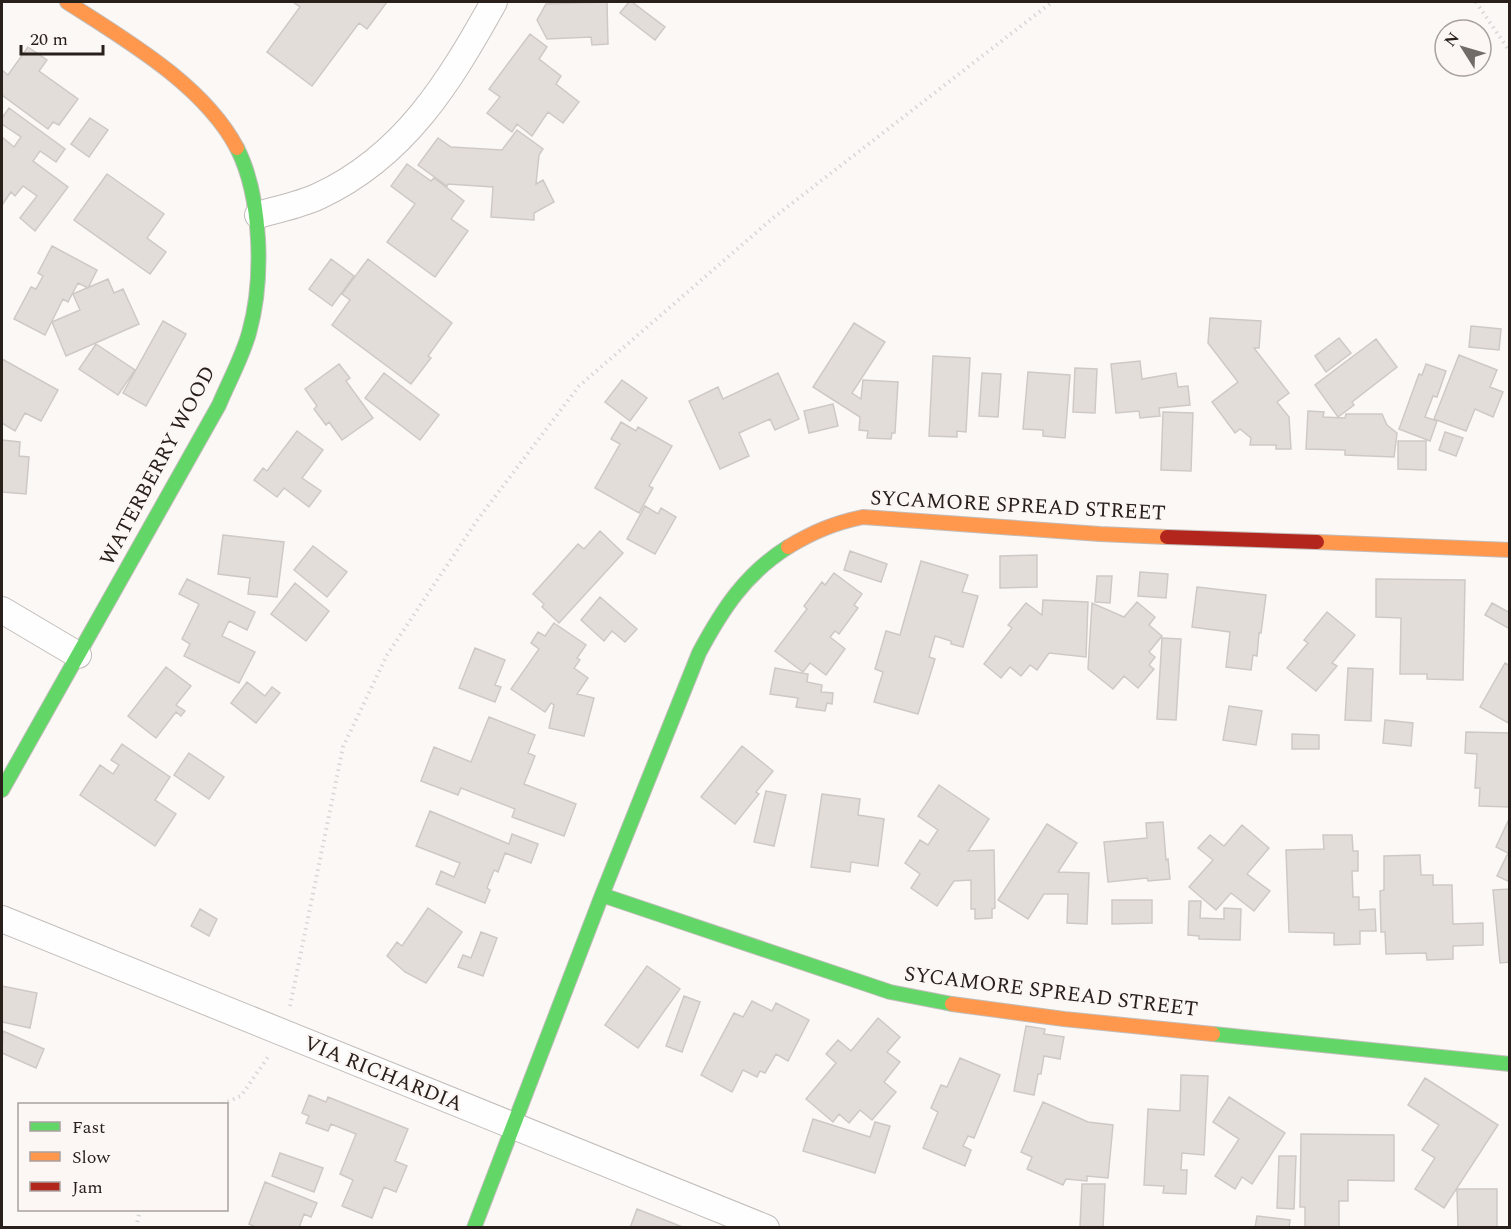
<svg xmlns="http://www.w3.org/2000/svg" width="1511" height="1229" font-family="Spectral,serif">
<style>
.building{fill:#e3ddda;stroke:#cfc9c6;stroke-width:1.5}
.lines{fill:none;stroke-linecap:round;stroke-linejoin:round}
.street-casing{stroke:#c2bdba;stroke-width:28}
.fast-casing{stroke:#c2bdba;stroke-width:16}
.slow-casing{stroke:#c2bdba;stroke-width:16}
.jam-casing{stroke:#c2bdba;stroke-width:16}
.path{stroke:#d8d7d6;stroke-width:4;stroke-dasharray:1.5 4.5;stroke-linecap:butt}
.street{stroke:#fefefe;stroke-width:26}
.fast{stroke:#63d668;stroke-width:14}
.slow{stroke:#ff974d;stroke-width:14}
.jam{stroke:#b3261e;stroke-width:14}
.labels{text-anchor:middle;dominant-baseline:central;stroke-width:5;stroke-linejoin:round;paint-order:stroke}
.street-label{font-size:21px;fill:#29201c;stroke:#fcf7f5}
</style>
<rect width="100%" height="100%" fill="#fbf8f6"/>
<!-- building -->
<path class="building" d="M293,2H387L367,29L359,23L312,86L267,52L300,7Z
M607,2L608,44L592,45L591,37L547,39L537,20L546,4Z
M629,2H632L665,27L655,40L620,13Z
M530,34L547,47L539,59L561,76L556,84L579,102L563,123L548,112L532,136L517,124L512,132L487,113L500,97L489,89Z
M28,47L47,60L39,71L78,99L59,125L53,122L48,129L2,95V70L8,75Z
M9,108L65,149L56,162L40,151L33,161L68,187L35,231L20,218L37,196L23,186L15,196L11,192L2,205V137L14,147L21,137L2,124V118Z
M90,118L108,130L89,157L71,144Z
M517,130L543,149L539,155L536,184L543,180L554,202L534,213V220L491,217L493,187L448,184L447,186L418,165L438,138L451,147L502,150Z
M407,164L431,181L434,178L464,201L451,219L468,231L435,277L387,242L415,204L391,186Z
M107,174L164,214L147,238L166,252L150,274L74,220Z
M52,246L97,270L88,288L78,283L68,302L63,299L45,335L14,319L31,287L36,289L43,276L38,273Z
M331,259L354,276L332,306L309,289Z
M368,259L452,323L428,356L431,358L411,384L332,325L350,300L342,294Z
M108,279L114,293L123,289L139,324L66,356L52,322L80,310L73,294Z
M1210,318L1261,321L1259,348H1254L1289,393L1277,402L1289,417L1291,449H1276V445H1250L1251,438L1240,429L1235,433L1212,402L1238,382L1208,343Z
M163,321L186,334L146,406L123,393Z
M854,323L885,342L852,393L861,399L863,380L898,382L895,433H892L891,439L867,438L868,431L859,430L860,417L813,387Z
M1471,326L1501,329L1499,350L1469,347Z
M1339,338L1351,353L1326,372L1315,356Z
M1376,339L1397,367L1352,402L1354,405L1338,417L1315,385Z
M96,344L135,370L118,395L79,369Z
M1459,355L1497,370L1490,387L1503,392L1493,417L1475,409L1466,431L1434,419Z
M933,356L970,358L966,432L957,431V437L929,436Z
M2,359L58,390L41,421L25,413L15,431L2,423Z
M1140,361L1142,379L1176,373L1178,387L1188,386L1190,405L1159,408L1160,416L1140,418L1139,411L1116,413L1111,364Z
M339,364L350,378L346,381L373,418L342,440L329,422L326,425L314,409L317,406L305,389Z
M1426,364L1446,371L1437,397L1433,396L1425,417L1437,421L1430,441L1399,429L1419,374L1422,375Z
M1075,368L1097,369L1095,413L1073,412Z
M1028,372L1070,375L1065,438L1043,436V430L1023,429Z
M384,373L439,415L420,440L365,398Z
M778,373L799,419L775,430L770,419L739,433L749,456L720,469L689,401L718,387L723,399Z
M982,373L1001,374L998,417L979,416Z
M622,380L647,398L630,421L605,402Z
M833,404L838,426L809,433L804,411Z
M1308,411L1324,412L1323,417L1345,418L1346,414H1382L1387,425L1397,433L1394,457L1345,455V450L1306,449Z
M1163,412L1193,413L1191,471L1161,470Z
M621,422L636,431L638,427L672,446L649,486L653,488L639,513L595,488L620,444L611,439Z
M297,431L323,450L302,478L321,491L309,507L284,488L277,497L254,480L263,468L267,471Z
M1445,432L1463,438L1456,456L1439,450Z
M2,440L20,442L19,456L29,457L26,494L2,492Z
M1398,441H1426V470L1398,469Z
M645,506L658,514L661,508L676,517L655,554L627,539Z
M600,531L623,553L559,623L542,607L544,604L533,594L578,544L584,549Z
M223,535L284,542L277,597L248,594L250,578L218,574Z
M313,546L347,572L327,597L294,570Z
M850,551L887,564L881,582L844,570Z
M1037,555V587L1000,588V556Z
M921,561L968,575L962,592L978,596L963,647L951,644V641L935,636L929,657L935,659L918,714L874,702L883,672L875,669L886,631L900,635Z
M1140,572L1168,574L1166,598L1138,596Z
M834,573L862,594L854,605L858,608L839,634L835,631L830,637L845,649L826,675L810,663L803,672L775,651L807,609L804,606L822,582L825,585Z
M1097,576H1112L1110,603L1095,602Z
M187,579L255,612L247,630L229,621L222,636L255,652L239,683L184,656L190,644L182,639L199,604L179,594Z
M1376,579L1465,580L1463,680L1427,679V674H1400L1401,618L1376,617Z
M295,583L329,611L306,641L271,614Z
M1197,587L1266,595L1261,633H1259L1257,656L1253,655L1251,670L1226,667L1230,632L1192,627Z
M600,597L637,629L625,642L612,631L604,641L581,620Z
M1043,600L1088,602L1086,657L1049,653L1037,670L1030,665L1021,676L1010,667L1001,678L984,664L1012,628L1008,625L1026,603L1042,615Z
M1137,602L1155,617L1149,625L1162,636L1149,652L1155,657L1149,665L1154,669L1138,688L1124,676L1113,689L1088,669L1092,603L1124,617Z
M1492,603L1510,613V629L1485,615Z
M1327,612L1355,635L1332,663L1337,666L1316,691L1287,668L1308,643L1304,640Z
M554,623L586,645L577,658L580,660L574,668L588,678L577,694L594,698L584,736L549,728L554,705L551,703L545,712L511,689L539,649L531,643L538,632L545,636Z
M1162,638L1181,639L1176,720L1157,719Z
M475,648L505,660L495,685L501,687L495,702L459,688Z
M1505,663L1510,666V724L1480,707Z
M166,667L191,686L176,705L185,711L181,716L176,712L156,738L128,716Z
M775,668L808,674L807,682L822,685L821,692L833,693L832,704L827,703L825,711L796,707L798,698L770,694Z
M1348,668L1373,669L1371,721L1345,720Z
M247,682L265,696L272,687L280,693L256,723L231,703Z
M1229,706L1262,711L1256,745L1223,740Z
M489,717L535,735L528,753L535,756L524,784L576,804L564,836L512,817L515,809L461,788L458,795L421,781L434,747L471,762Z
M1385,720L1413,723L1411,746L1383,743Z
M1466,732L1510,733V807L1479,806L1480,788H1475L1477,754L1465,753Z
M1292,734L1319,735V749H1292Z
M122,744L170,777L155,800L176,814L155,846L80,795L100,765L113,774L119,765L111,760Z
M742,746L773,771L756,792L759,794L735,824L701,797Z
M189,753L224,777L209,799L174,775Z
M939,785L989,819L968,851L994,850L995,908L992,909V918L975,919V909H971V880L954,881L937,906L911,888L920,874L905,863L920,840L928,845L938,830L918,816Z
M766,791L786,795L774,846L754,842Z
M822,794L860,799L858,815L884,819L878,866L851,862L850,872L811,867Z
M430,811L509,844L512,834L538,844L531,863L505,853L498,872L494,870L487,888L490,890L485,903L436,884L441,871L454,877L460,863L416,846Z
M1510,817V882L1497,876L1508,853L1496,847Z
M1163,822L1166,860L1168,859L1170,879L1148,881L1147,878L1108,882L1104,842L1147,838L1146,823Z
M1047,824L1077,843L1058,872L1089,873L1087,924L1067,923L1068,894H1044L1028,919L998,900Z
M1242,825L1269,848L1247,874L1270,891L1254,911L1231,893L1216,910L1189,887L1213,860L1198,848L1210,835L1224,846Z
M1323,835H1352L1353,851H1358V871H1352L1353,897H1359V910L1375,909L1376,931H1360V944L1334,945V933L1289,932L1286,850L1324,849Z
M1420,855L1421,875H1433V885H1452L1453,924L1483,923V945L1453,946V959L1427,960L1426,953L1386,954L1385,932H1381L1380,891L1384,890V856Z
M1510,889V962L1500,963L1493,890Z
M1112,900H1152V923L1112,924Z
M1189,901H1201L1200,918L1224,919V908L1241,909L1240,940L1199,939V936L1188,935Z
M428,908L462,932L426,983L405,972L387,956L397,942L402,946Z
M200,909L217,919L209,936L191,926Z
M481,932L497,938L483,976L458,967L463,955L471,958Z
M647,966L680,989L638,1048L605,1025Z
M2,986L37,993L30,1028L2,1022Z
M684,996L700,1002L682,1052L666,1046Z
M752,1001L772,1011L776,1003L809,1020L788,1061L776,1054L765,1073L760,1071L757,1077L743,1070L732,1092L701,1075L734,1013L743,1017Z
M878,1018L900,1037L887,1052L900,1062L884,1082L896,1092L872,1120L860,1110L849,1123L839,1114L833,1122L806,1099L836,1063L826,1054L838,1040L851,1051Z
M1026,1026L1045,1029L1044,1034L1064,1037L1060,1059L1044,1056L1041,1074H1038L1034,1095L1014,1091Z
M3,1031L44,1049L36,1068L2,1053Z
M960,1058L1000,1075L974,1138L968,1136L963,1146L971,1150L965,1166L923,1148L938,1112L931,1108L941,1085L947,1087Z
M1181,1075L1208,1076L1204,1155L1182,1153L1181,1170H1187L1186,1194L1163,1193L1164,1186L1144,1185L1148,1109L1180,1111Z
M1425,1078L1498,1125L1444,1208L1415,1189L1435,1158L1422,1150L1439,1125L1408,1105Z
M309,1095L326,1102L328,1097L408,1129L395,1161L407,1166L396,1192L384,1187L372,1218L342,1206L353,1180L340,1174L356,1134L331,1124L328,1131L306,1123L309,1116L302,1113Z
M1229,1097L1285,1133L1252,1184L1242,1177L1235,1189L1215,1176L1239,1139L1213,1122Z
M1043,1102L1088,1122L1113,1125L1108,1178L1087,1176V1181L1066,1179L1063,1185L1027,1169L1032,1157L1021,1152Z
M813,1119L870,1137L875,1122L890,1126L875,1173L803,1151Z
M1301,1134L1394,1135V1181L1348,1180V1201H1339V1228H1305V1207H1300Z
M280,1153L323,1168L314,1192L272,1176Z
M1279,1156H1296L1294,1209L1277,1208Z
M265,1182L317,1203L311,1217L304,1214L299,1228H258L249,1224Z
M1082,1184H1105L1103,1228H1064L1080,1227Z
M1457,1189H1497V1227L1458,1228Z
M637,1209L685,1228H630Z
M1257,1216L1290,1220L1289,1228H1255Z"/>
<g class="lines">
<!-- street casing -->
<g class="street-casing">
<path id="street" d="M258,215C278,209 300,205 319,196C405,156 450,81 494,2
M2,610L78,655
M2,919L766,1228"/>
</g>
<!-- fast casing -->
<g class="fast-casing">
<path id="fast" d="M2,790L219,405C229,381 242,358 249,333C264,280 262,197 237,148
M602,895L890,992L952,1004
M1213,1034L1510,1064
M474,1228L602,895L699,653C722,610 745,574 788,547"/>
</g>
<!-- slow casing -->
<g class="slow-casing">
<path id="slow" d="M67,2C126,40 204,85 237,148
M1317,542L1510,550
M788,547C813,532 834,523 863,517L1100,534L1167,537
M952,1004L1064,1019L1213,1034"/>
</g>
<!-- jam casing -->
<g class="jam-casing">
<path id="jam" d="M1167,537L1317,542"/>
</g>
<!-- path -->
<path class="path" d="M1476,2L1510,52
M290,1006L343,747L387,655L478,519L579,386L773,218L1052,2
M222,1104L241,1096L270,1054
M136,1228L140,1210"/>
<!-- street -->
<use href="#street" class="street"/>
<!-- fast -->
<use href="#fast" class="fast"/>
<!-- slow -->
<use href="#slow" class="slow"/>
<!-- jam -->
<use href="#jam" class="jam"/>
</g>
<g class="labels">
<!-- street labels -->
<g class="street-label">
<text transform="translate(158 466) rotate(-62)">WATERBERRY WOOD</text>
<text transform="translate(1018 506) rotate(3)">SYCAMORE SPREAD STREET</text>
<text transform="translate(1051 992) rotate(7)">SYCAMORE SPREAD STREET</text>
<text transform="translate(383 1074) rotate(22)">VIA RICHARDIA</text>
</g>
</g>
<!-- border -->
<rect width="1511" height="1229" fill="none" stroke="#29201c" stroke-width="6"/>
<!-- legend -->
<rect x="18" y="1103" width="210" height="108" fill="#fcf7f5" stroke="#a8a19e" stroke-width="1.5"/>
<rect x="30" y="1122" width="30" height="9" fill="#63d668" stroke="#a8a19e" stroke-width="1.5"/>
<text x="72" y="1133" font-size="18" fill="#29201c">Fast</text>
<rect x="30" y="1152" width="30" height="9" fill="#ff974d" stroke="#a8a19e" stroke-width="1.5"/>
<text x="72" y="1163" font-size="18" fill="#29201c">Slow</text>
<rect x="30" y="1182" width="30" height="9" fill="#b3261e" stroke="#a8a19e" stroke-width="1.5"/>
<text x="72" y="1193" font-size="18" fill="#29201c">Jam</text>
<!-- north arrow -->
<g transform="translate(1463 48) rotate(307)"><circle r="28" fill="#fcf7f5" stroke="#a8a19e" stroke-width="1.5"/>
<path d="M0-4.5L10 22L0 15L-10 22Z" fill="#726c68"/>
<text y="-9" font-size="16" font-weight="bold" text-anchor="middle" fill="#29201c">N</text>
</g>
<!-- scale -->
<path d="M21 45v9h82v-9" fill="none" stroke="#29201c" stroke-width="3"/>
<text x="30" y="45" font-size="18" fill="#29201c" stroke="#fcf7f5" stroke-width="4.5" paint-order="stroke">20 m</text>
</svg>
